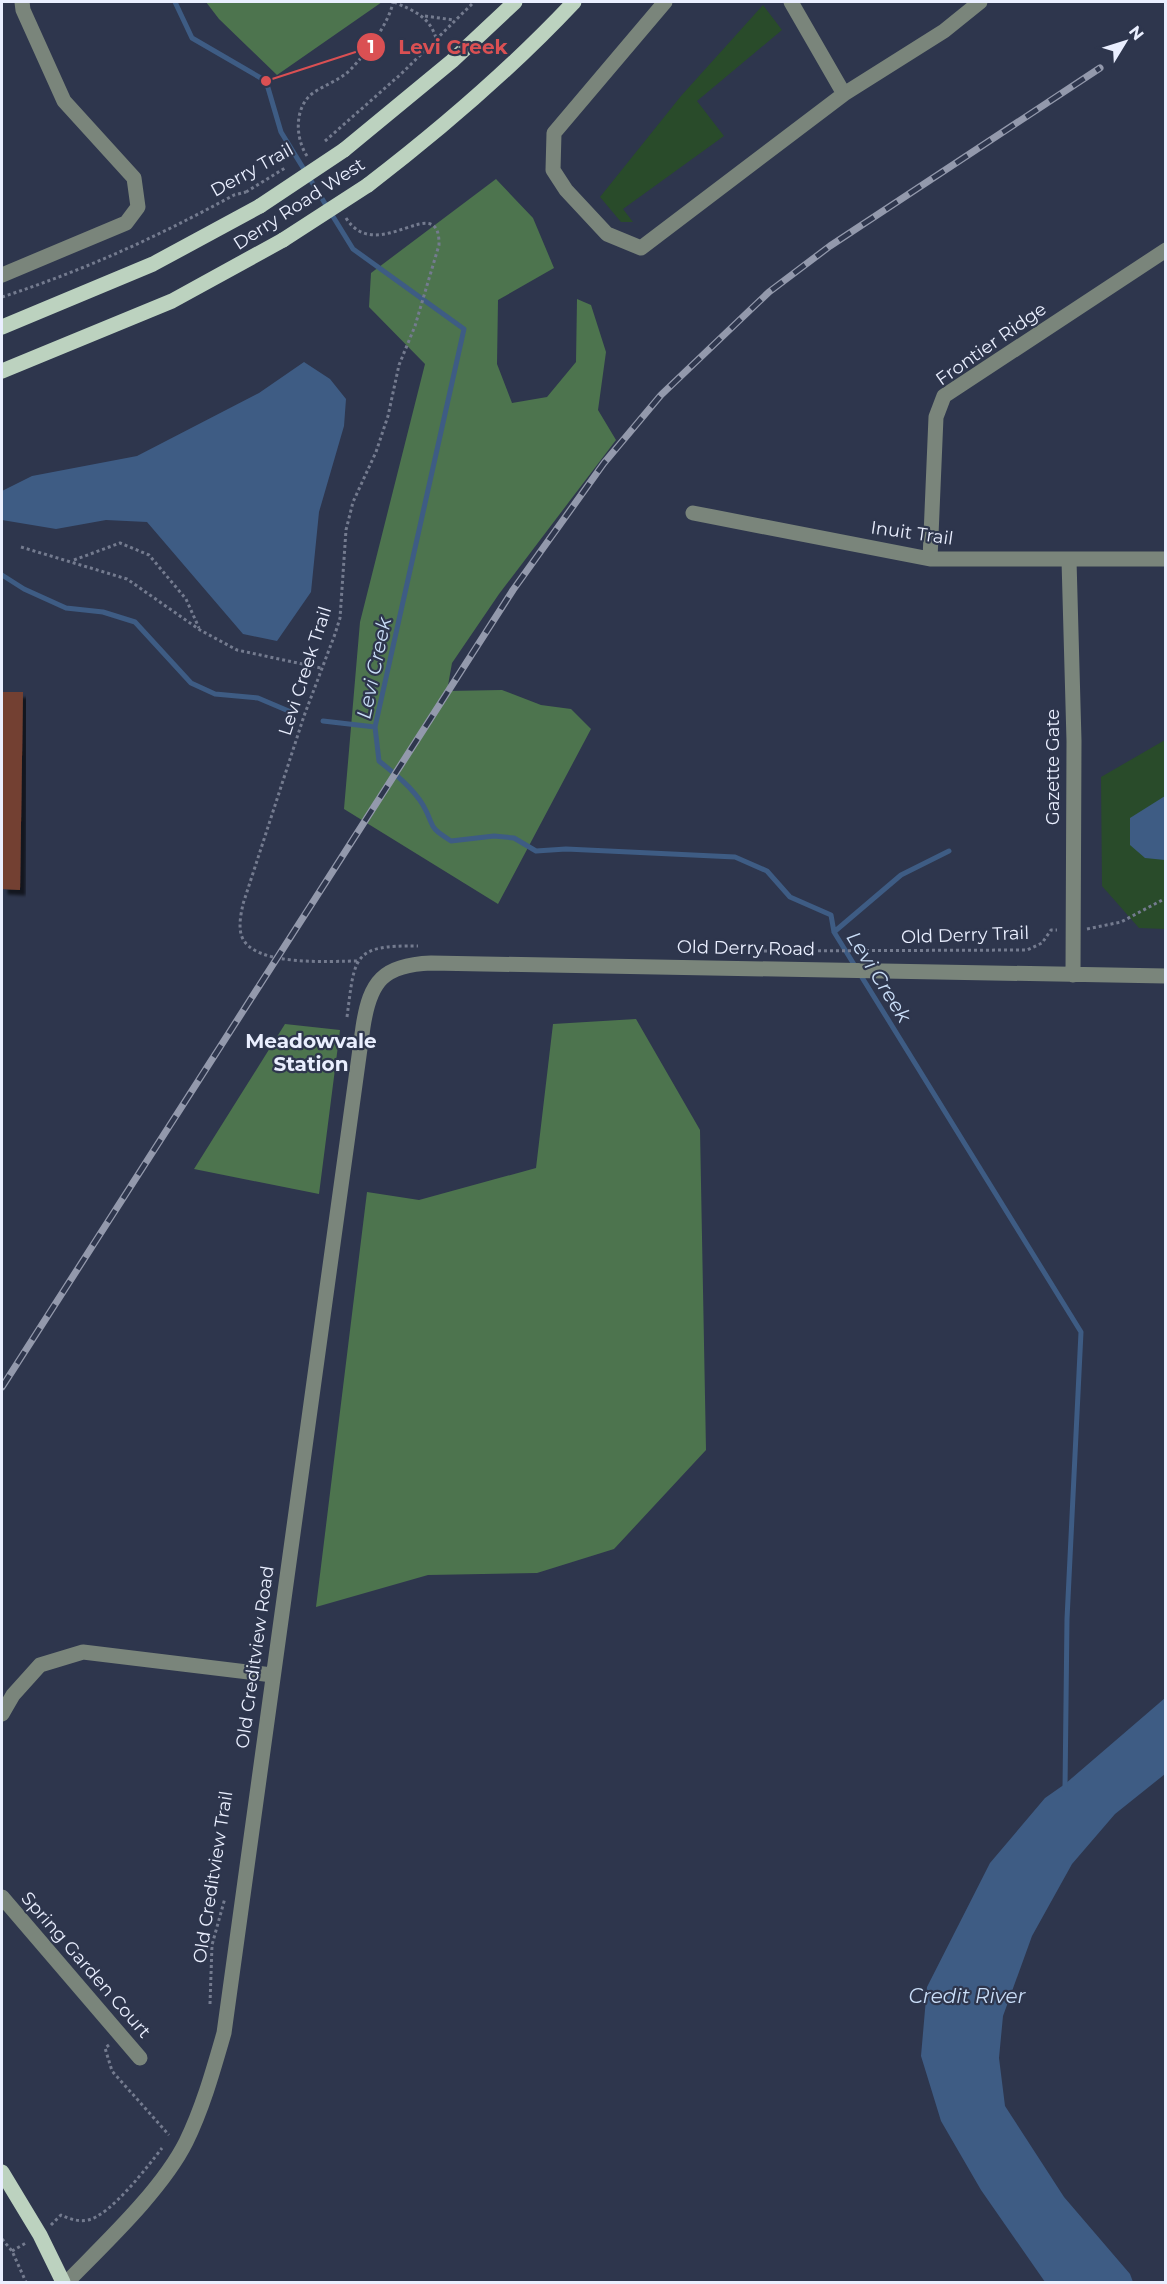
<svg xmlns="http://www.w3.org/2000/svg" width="1167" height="2284" font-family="Montserrat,sans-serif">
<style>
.green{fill:#294b2a}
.forest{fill:#4d744e}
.water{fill:#3e5c84}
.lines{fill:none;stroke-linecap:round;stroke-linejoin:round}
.stream{stroke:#3e5c84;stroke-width:5}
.building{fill:#734130;filter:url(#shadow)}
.path{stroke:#747b8f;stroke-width:3;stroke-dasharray:3 3;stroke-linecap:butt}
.minor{stroke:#7a857b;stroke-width:15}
.major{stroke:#bcd2bf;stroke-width:15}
.rail-casing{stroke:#9399ac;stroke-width:7}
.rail{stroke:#2e364d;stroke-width:4.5;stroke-dasharray:14;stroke-linecap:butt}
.path-bridge{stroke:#747b8f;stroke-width:3;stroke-dasharray:3 3;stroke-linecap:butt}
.major-bridge{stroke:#bcd2bf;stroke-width:15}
.labels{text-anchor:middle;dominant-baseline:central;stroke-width:4.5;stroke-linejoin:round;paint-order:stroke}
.street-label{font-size:18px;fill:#eaefff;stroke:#2e364d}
.water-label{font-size:20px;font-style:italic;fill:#cadef8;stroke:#2e364d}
.neighbourhood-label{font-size:20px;font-weight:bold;fill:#eaefff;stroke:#2e364d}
.leader{fill:none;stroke:#da5053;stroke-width:2}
.callout-dot{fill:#da5053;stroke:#2e364d;stroke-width:2}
.mark-label{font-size:18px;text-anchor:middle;font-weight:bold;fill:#fff}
.callout-label{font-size:20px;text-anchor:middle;font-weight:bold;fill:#da5053;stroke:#2e364d;stroke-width:4.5;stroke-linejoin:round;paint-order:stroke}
</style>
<defs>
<filter id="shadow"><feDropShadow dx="5.5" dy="5.5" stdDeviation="1.5" flood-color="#0009"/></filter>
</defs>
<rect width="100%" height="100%" fill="#2e364d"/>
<!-- green -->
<path class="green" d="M763,5L782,30L697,101L724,136L623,209L633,222H621L600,197L681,96Z
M1165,740V929L1139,928L1102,886L1101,777Z"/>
<!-- forest -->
<path class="forest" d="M206,2H382L277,75L219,19Z
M496,179L533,218L554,268L498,300L497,364L512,403L547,397L576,362L577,299L591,305L606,352L598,410L616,440L499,594L452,663L447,691L502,690L541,705L571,709L591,729L498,904L344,809L360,622L425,364L369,307L371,273Z
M636,1019L700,1130L706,1450L614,1549L537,1573L428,1575L316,1607L367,1192L419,1200L536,1168L553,1024Z
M285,1024L340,1030L319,1194L194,1169Z"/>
<!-- water -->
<path class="water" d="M304,362L330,379L346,399L344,426L319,512L311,592L277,641L243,634L147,522L106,520L56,529L2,520V491L32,476L137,456L259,393Z
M1165,796V860L1145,858L1130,845V818Z
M1165,1698V1774L1115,1814L1072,1864L1032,1936L1003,2016L999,2058L1005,2106L1064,2197L1130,2274L1133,2282H1045L981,2190L941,2121L921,2056L927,1987L990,1863L1045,1798L1065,1784Z"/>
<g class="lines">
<!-- stream -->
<path class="stream" d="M175,2L192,38L266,81L281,132L353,249L464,329L375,727L379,761C394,773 413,788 423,805C436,828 426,825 451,841L494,836L514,838L536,851L566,849L735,857L767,871L790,897L831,915L834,932L1081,1332L1067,1619L1065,1789
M2,575L24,589L66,608L103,612L135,622L191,683L215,694L258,698L291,712
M323,721L375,727
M834,932L901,875L949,851"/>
</g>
<!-- building -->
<path class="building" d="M2,692H23L20,890L2,889Z"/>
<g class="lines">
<!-- path -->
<path class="path" d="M394,2C414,11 429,16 436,38
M425,16L454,20
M325,141L401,74L474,2
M307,156C295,138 294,107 313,93C326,84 341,80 352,68C368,51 389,23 393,2
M346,218C377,267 440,188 439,245L415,326L399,365L388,416L376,452L353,502L346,530L340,618L335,634L304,716L243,904C241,914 238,927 242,937C254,967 331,961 358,961
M2,297C85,270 157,237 234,195L246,192
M21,547L127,579L200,630L237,650L321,668
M74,560L120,543L149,555L186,599L199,628
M1087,929L1121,922L1166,898
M764,951L1027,950L1042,943L1051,930H1057
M347,1017C355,956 352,945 418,946
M254,1658L260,1645
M250,1688L252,1702
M210,2004L212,1945L225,1898
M109,2045L105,2048L112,2071L169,2135
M51,2225L61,2215C70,2219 78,2222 88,2220C111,2215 148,2166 162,2148
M2,2239L12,2251L26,2282
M12,2251L26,2243"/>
<!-- minor -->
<path class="minor" d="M665,2L554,133L553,170L566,190L607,234L641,248L844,94L944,31L980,2
M791,2L844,94
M2,275L126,223L138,207L134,178L64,101L23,10L22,2
M693,513L930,559H1166
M930,559L936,417L944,396L1166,250
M1069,560L1074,741L1073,975
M2,1714L13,1695L40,1665L83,1652L272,1675
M2,1897L140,2058
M67,2282C104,2244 162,2190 186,2142C203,2107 213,2071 224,2033L363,1027C370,981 383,965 431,963L1166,976"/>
<!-- major -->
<path class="major" d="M344,150L452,61L515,2
M368,185C441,129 511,69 574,2
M2,327L153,264L260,206
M2,371L172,301L283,240
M2,2172L40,2235L63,2282"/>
<!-- rail casing -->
<g class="rail-casing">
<path id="rail" d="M2,1387L513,590L604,463L661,395L769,292L830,246L1100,68"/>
</g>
<!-- rail -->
<use href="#rail" class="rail"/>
<!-- path-bridge -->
<path class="path-bridge" d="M246,192L285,168"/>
<!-- major-bridge -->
<path class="major-bridge" d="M260,206L344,150
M283,240L368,185"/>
</g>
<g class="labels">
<!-- street labels -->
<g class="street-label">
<text transform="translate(252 170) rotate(-29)">Derry Trail</text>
<text transform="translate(299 204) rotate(-33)">Derry Road West</text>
<text transform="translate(991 344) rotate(-35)">Frontier Ridge</text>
<text transform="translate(912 533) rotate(8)">Inuit Trail</text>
<text transform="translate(305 671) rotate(-72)">Levi Creek Trail</text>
<text transform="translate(1053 767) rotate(-90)">Gazette Gate</text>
<text transform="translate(965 935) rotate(-2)">Old Derry Trail</text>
<text transform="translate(746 948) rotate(1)">Old Derry Road</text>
<text transform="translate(255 1657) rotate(-82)">Old Creditview Road</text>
<text transform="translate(213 1877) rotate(-81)">Old Creditview Trail</text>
<text transform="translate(86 1965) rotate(49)">Spring Garden Court</text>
</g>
<!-- water labels -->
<g class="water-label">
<text transform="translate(374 668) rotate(-78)">Levi Creek</text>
<text transform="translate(879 977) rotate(58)">Levi Creek</text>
<text x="967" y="1996">Credit River</text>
</g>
<!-- neighbourhood labels -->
<g class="neighbourhood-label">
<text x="311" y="1041">Meadowvale<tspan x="311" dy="23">Station</tspan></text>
</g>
</g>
<!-- callouts -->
<path class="leader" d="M266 81L371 47"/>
<g class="callout-dot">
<circle cx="266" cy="81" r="6"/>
<circle cx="371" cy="47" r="15"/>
</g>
<g class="mark-label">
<text x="371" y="53">1</text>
</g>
<g class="callout-label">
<text x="453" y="54">Levi Creek</text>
</g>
<!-- border -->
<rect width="1167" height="2284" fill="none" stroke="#eaefff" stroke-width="6"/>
<!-- north arrow -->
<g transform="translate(1125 42) rotate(52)" stroke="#2e364d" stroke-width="4.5" paint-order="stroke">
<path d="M0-4.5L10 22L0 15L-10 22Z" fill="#eaefff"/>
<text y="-9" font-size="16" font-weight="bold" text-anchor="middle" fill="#eaefff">N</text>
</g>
</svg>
